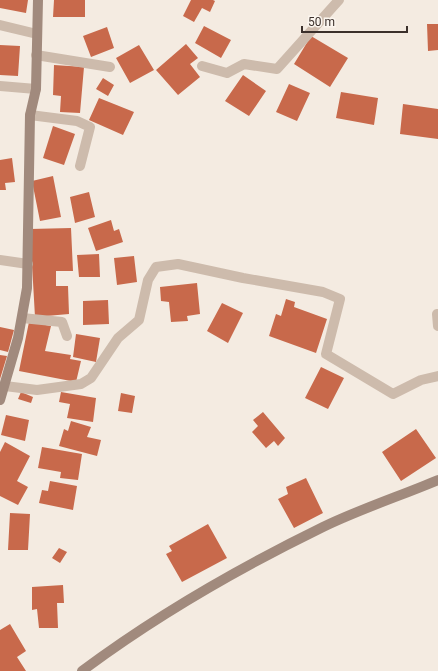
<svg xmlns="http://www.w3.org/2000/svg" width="438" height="671" font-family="Roboto,sans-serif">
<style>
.building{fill:#c8694b}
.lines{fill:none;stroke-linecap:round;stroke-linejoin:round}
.street{stroke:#cdbbac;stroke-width:10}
.secondary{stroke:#a18a7d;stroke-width:10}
</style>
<rect width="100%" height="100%" fill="#f4ebe1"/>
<!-- building -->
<path class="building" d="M0,0H28L26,13L0,8Z
M54,0H85V17H53Z
M191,0H213L215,1L210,12L202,8L194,22L183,16Z
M427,24H438V50L428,51Z
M204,26L231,40L221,58L195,43Z
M107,27L114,48L91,57L83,36Z
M311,36L348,58L330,87L294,64Z
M186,44L198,58L190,64L200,77L178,95L156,70Z
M0,45L20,46L18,76L0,75Z
M139,45L154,70L130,83L116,58Z
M54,65L84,67L80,113L60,112L61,96L53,95Z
M243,75L266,91L249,116L225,101Z
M103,78L114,85L108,96L96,89Z
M289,84L310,93L297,121L276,112Z
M341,92L378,98L374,125L336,118Z
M99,98L134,112L123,135L89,120Z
M403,104L438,109V139L400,134Z
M53,126L75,134L64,165L43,158Z
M12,158L15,182L5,183L6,190H0V160Z
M53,176L61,217L40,221L32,181Z
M89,192L95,217L75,223L70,197Z
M111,220L114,231L119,229L123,242L96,251L88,228Z
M71,228L73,271H56V286H68L69,314L35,317L30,229Z
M99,254L100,277H79L77,255Z
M134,256L137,282L117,285L114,258Z
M197,283L200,314L187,316L188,321L171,322L169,302L161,301L160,287Z
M286,299L295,302L294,307L327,319L316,353L269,336L276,314L281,316Z
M108,300L109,324L83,325V301Z
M222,303L243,313L228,343L207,331Z
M29,322L51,326L45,351L71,355L70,359L81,361L76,382L19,371Z
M0,327L14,330L8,352L0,350Z
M76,334L100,338L96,362L73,357Z
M0,355L7,356L0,379Z
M321,367L344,378L328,409L305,398Z
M21,392L33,397L31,403L18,399Z
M61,392L96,398L93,422L67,418L70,404L59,402Z
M121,393L135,396L132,413L118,411Z
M263,412L285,438L278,446L274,441L266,448L252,432L258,426L253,420Z
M6,415L29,420L25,441L1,435Z
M71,421L91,427L87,437L101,440L97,456L59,446L64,429L68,431Z
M416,429L436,458L401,481L382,452Z
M5,442L30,456L17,481L28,487L18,505L0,496V452Z
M42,447L82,454L78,480L60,478L61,472L38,468Z
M306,478L323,513L294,528L278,499L288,494L286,487Z
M50,481L77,486L73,510L39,503L42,490L48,491Z
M10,513L30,514L28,550H8Z
M208,524L227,558L182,582L166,554L172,551L169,546Z
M59,548L67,552L60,563L52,558Z
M63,585L64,603H57L58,628H39L37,609L32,610V587Z
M10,624L26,651L17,657L26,671H0V630Z"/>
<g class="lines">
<!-- street -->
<path class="street" d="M0,25L37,34
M36,55L110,67
M202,66L227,73L244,64L277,69L339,0
M0,86L36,89
M30,115L77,121L90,127L80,166
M0,260L28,264
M437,314L438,326
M22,318L62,322L67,336
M5,386L37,390L81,384L91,378L118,338L139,320L148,280L156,267L178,264L243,278L323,292L340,299L326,354L393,394L421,380L438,376"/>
<!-- secondary -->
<path class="secondary" d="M0,400L18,338L27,288L30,115L36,89L38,0
M82,671C157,615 239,568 323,527C360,509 400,496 438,480"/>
</g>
<!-- scale -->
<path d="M302 26v6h105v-6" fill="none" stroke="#3b302b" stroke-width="2"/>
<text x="308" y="26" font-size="12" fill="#3b302b" stroke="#fbf5ee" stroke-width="3" paint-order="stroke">50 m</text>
</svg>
